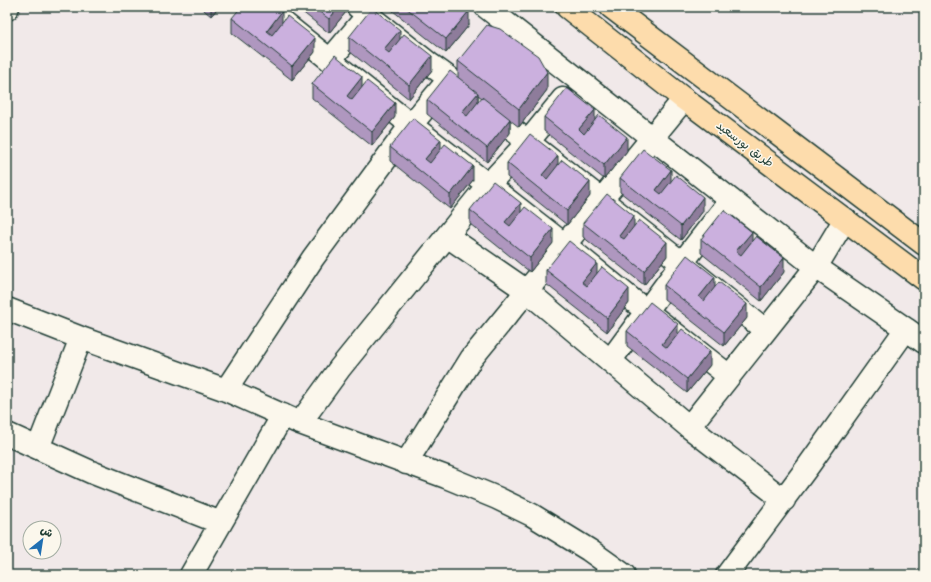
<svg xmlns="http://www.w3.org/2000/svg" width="931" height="582" font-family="'Shantell Sans','Playpen Sans Arabic',sans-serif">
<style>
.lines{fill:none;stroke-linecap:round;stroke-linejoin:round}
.minor-casing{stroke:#1f3d34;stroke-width:25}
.highway-casing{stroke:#1f3d34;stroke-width:25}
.minor{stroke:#fbf7ec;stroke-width:22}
.highway{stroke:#fddcac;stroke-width:22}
.wall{fill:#af97bf;stroke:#1f3d34;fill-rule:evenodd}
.shaded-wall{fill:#8e7b9b;stroke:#1f3d34}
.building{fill:#cbb0de;stroke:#1f3d34}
.labels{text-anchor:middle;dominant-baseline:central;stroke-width:3;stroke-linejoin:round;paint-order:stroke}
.street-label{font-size:12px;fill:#1f3d34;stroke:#fbf7ec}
</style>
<rect width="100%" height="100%" fill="#f1e9e9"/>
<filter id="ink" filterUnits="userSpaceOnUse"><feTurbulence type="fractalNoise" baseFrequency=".025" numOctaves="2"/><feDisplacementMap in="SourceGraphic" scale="8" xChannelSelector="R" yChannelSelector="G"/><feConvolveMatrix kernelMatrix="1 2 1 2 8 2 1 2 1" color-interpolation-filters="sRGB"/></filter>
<g filter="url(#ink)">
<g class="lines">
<!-- minor casing -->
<g class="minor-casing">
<path id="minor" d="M264,7L411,125L565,245L646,311L729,376
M358,7L431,65L449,78L528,142L682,263L765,330
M486,7L816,267L906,329L924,342
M7,9L8,7
M330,60L367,16
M447,236L527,291L689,427L784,500
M7,309L81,338L226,390L300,423L446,477L497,498L532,515L589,550L624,575
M610,361L682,263L731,200
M226,390L313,258L411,125L446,83
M300,423L340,368L488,185L528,142L563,99
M689,427L816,267L845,219
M7,434L91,472L221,523
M38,448L81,338
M406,463L471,359L684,99
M191,575L283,415
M727,575L809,465L906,329"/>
</g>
<!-- highway casing -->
<g class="highway-casing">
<path id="highway" d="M567,7L684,99L924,279
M611,7L924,244"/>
</g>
<!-- minor -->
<use href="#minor" class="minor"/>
<!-- highway -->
<use href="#highway" class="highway"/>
</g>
<!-- wall -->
<path class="wall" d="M200,7H219L211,16Z
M296,7H350L329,33Z
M388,7H464L469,25L446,53Z
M232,18L282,22L315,52L292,80L232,33Z
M349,37L400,40L432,70L409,99L349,51Z
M458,61L547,90L519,127L510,120V133L487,162L427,114V100L458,77ZM478,95L482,98L478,103Z
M312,84L362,87L395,117L372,146L312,98Z
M544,117L595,120L627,151L604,179L544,131Z
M390,147L441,150L473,180L450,209L390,161Z
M507,163L558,166L590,196L567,225L507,177Z
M620,178L671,181L703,211L681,240L620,192Z
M470,210L521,213L553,243L530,272L470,224Z
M583,223L634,226L667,256L644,285L583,237Z
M701,239L752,242L784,272L761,301L701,253Z
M546,270L597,273L629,303L607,332L546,284Z
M664,285L715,288L747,318L724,346L664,299Z
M627,331L678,335L710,365L687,393L627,346Z"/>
<!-- shaded-wall -->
<path class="shaded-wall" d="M211,7H219L211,16Z
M339,7H350L329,33V19Z
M282,11V25L267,45V31Z
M469,11V25L446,53V39Z
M400,30V44L384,63V49Z
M315,38V52L292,80V66Z
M432,56V70L409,99V85Z
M547,72V90L519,127V109Z
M362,77V91L347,110V96Z
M478,93V107L462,126V112Z
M395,103V117L372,146V132Z
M595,110V124L579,144V129Z
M510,119V133L487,162V148Z
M627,137V151L604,179V165Z
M441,140V154L425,173V159Z
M558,156V170L542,189V175Z
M473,166V180L450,209V195Z
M671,170V184L656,204V190Z
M590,182V196L567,225V211Z
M703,197V211L681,240V226Z
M521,203V217L505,236V222Z
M634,216V230L619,250V236Z
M553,229V243L530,272V258Z
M752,232V246L736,265V251Z
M667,242V256L644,285V271Z
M784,258V272L761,301V287Z
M597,263V277L582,296V282Z
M715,277V291L699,311V297Z
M629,289V303L607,332V318Z
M747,304V318L724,346V332Z
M678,324V338L662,358V344Z
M710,351V365L687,393V379Z"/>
<!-- building -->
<path class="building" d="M241,7H277L282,11L267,31L272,35L287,16L315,38L292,66L232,18Z
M313,7H339L329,19Z
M405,7H464L469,11L446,39Z
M372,8L400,30L384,49L389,53L404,34L432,56L409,85L349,37Z
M487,25L500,29L538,56L547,72L519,109L458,61Z
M335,55L362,77L347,96L352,100L367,81L395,103L372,132L312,84Z
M450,71L478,93L462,112L467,116L482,97L510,119L487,148L427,100Z
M567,88L595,110L579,129L584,134L599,115L627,137L604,165L544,117Z
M413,118L441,140L425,159L430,163L445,144L473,166L450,195L390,147Z
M530,134L558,156L542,175L547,179L562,160L590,182L567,211L507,163Z
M643,149L671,170L656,190L661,194L676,175L703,197L681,226L620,178Z
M493,181L521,203L505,222L510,226L525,207L553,229L530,258L470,210Z
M607,194L634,216L619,236L624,239L639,220L667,242L644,271L583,223Z
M724,210L752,232L736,251L741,255L756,236L784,258L761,287L701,239Z
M569,241L597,263L582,282L587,286L602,267L629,289L607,318L546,270Z
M687,255L715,277L699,297L704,301L719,282L747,304L724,332L664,285Z
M650,302L678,324L662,344L667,348L682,329L710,351L687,379L627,331Z"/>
</g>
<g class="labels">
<!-- street labels -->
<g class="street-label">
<text transform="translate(745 144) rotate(37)">طريق بورسعيد</text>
</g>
</g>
<!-- margin -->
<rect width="931" height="582" fill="none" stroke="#fbf7ec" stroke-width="24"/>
<rect x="12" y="12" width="907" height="558" fill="none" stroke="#1f3d34" stroke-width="1.5" filter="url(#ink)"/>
<!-- north arrow -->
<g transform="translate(42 540) rotate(30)"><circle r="19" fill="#fbf7ec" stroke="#a3ada2"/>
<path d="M0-3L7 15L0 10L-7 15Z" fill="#1f6fb2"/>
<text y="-6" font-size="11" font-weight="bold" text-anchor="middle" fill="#1f3d34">ش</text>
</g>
</svg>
